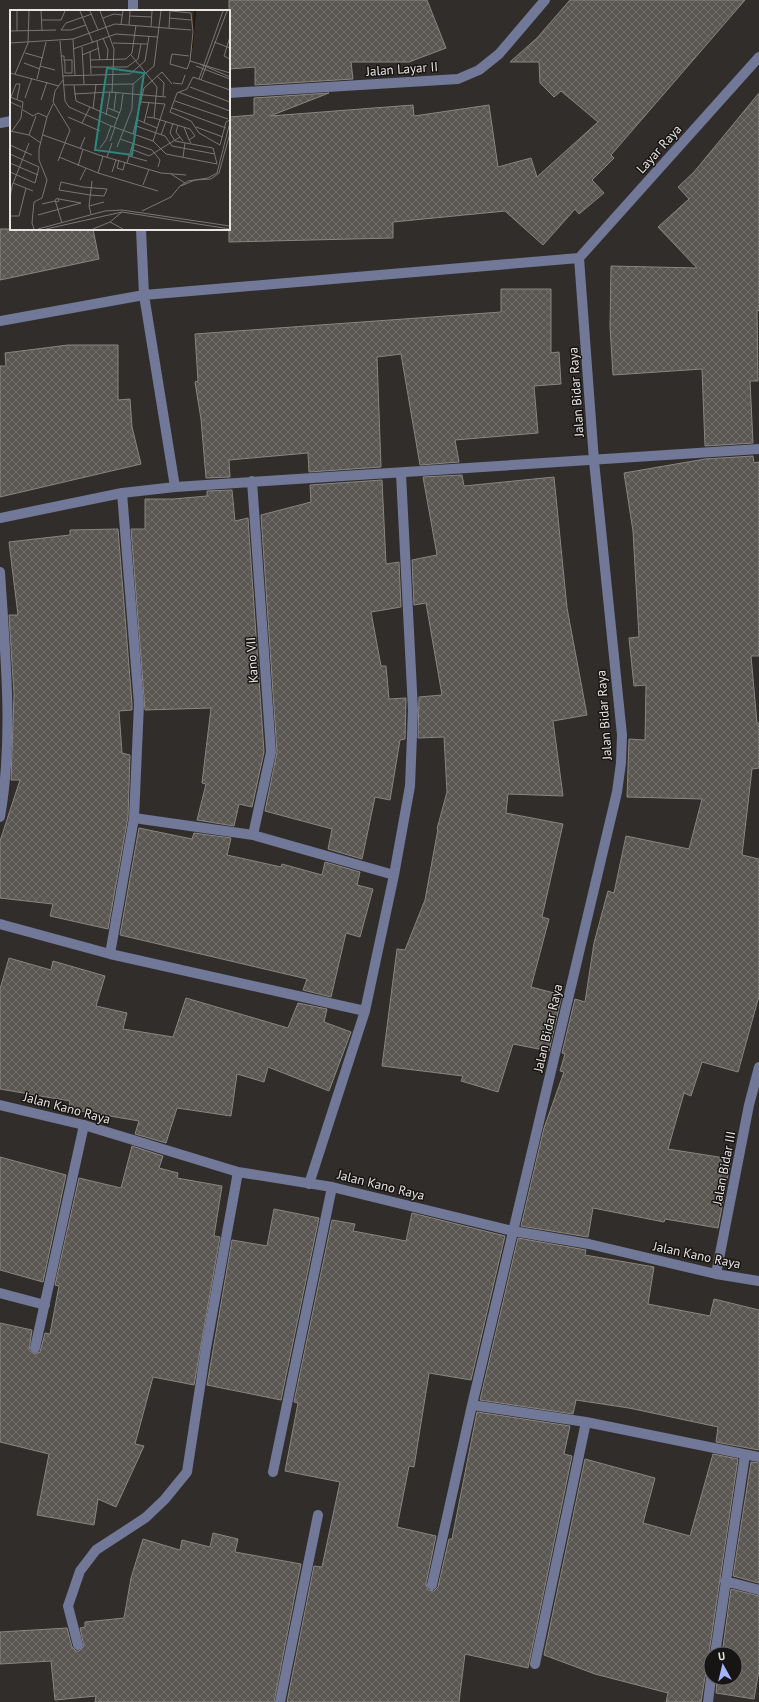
<svg xmlns="http://www.w3.org/2000/svg" width="759" height="1702" font-family="'PT Sans',sans-serif">
<style>
.building{fill:url(#building-cross-hatch);stroke:#898581}
.lines{fill:none;stroke-linecap:round;stroke-linejoin:round}
.minor{stroke:#717898;stroke-width:10}
.labels{text-anchor:middle;dominant-baseline:central;stroke-width:3;stroke-linejoin:round;paint-order:stroke}
.street-label{font-size:13px;fill:#e7e4e2;stroke:#171514}
.inset-river{fill:none;stroke:#2b1704;stroke-width:2}
.inset-road{fill:none;stroke:#7a7674;stroke-width:1}
.view{fill:#2f867f;fill-opacity:0.15;stroke:#2f867f;stroke-width:2}
.inset-edge{fill:none;stroke:#e7e4e2;stroke-width:2}
</style>
<defs>
<pattern id="building-cross-hatch" width="8" height="8" patternUnits="userSpaceOnUse"><rect width="8" height="8" fill="#5a5652"/><path d="M0 0l8 8M0 8l8-8" fill="none" stroke="#726e6b"/></pattern>
</defs>
<rect width="100%" height="100%" fill="#312d2a"/>
<!-- building -->
<path class="building" d="M229,0H427L446,48L409,62H351L353,79L255,85V67L229,69Z
M570,0H745L611,155L614,158L592,180L604,193L579,214L575,209L543,245L505,211L393,222V238L229,242V117L254,115V98L329,93L270,116L413,105L414,116L489,105L498,167L531,158L537,177L598,122L561,91L554,97L540,83L539,62H510L537,38Z
M759,93V311L757,310L758,381H750L753,443L705,446L702,369L613,375L610,327L611,266L697,268L658,227L689,199L678,187L694,172Z
M0,229H93L99,259L0,280Z
M501,289H551V353L559,352L561,384L534,386L538,433L455,440L459,462L420,465L401,354L377,357L381,467L309,472L308,453L229,460L230,477L206,478L201,419L195,382L198,381L195,334L501,312Z
M68,345H118V400L130,399L132,427L141,464L0,497V366H6L5,353Z
M753,456L754,463L759,462V656H751L757,723H759V768L752,769L742,855L759,859V996L738,1072L702,1062L691,1096L684,1093L668,1149L731,1159L718,1228L665,1219L664,1222L593,1208L588,1237L521,1226L544,1128L564,1072L560,1071L565,1054L562,1053L575,999L585,1002L594,943L608,891L614,893L626,836L689,849L702,799L627,797L629,739L645,740L646,685L634,686L629,638L639,637L633,531L624,473L705,459Z
M462,475L464,486L554,477L567,608L587,715L553,721L563,796L508,794L506,813L563,824L542,917L549,919L531,987L562,995L549,1051L513,1044L498,1092L461,1081L463,1076L382,1066L397,949L405,950L425,900L438,829H437L447,792L444,737L418,738L419,697L442,695L426,603L414,605L412,560L437,555L423,477Z
M382,480L386,564L399,562L401,607L371,612L381,666H386L389,699L406,698L405,739L400,740L390,800L375,797L362,859L328,849L332,829L265,811L277,752L261,515L311,502L310,485Z
M232,490L235,521L248,518L264,752L252,807L239,804L234,826L197,820L206,784L202,783L211,708L145,710L131,529H145V499H173L207,496V491Z
M118,529L132,704V710L119,711L122,753L130,755L128,817L108,929L50,916L53,904L0,898V841L20,780H11L14,694L9,615H18L9,542L70,535V530Z
M139,828L192,839L194,833L231,838L227,855L281,867L282,864L322,875L325,862L360,872L357,885L373,889L360,937L346,933L331,997L303,990L307,979L120,935Z
M9,958L51,970L53,961L105,976L96,1006L127,1013L123,1029L173,1037L186,998L288,1028L298,1003L327,1009L324,1022L351,1032L329,1091L268,1067L264,1082L237,1074L231,1116L177,1108L166,1143L135,1134L139,1121L69,1109L70,1101L0,1089V989Z
M132,1146L163,1156L159,1168L178,1173L177,1178L222,1186L214,1236L220,1237L194,1385L153,1377L135,1444L144,1446L116,1507L98,1499L94,1525L37,1515L49,1454L0,1442V1323L32,1330L29,1350L34,1354L40,1352L45,1333L50,1334L59,1286L55,1285L79,1178L121,1188Z
M0,1157L66,1175L43,1282L0,1270Z
M274,1209L319,1218L281,1400L207,1385L232,1240L267,1246Z
M412,1213L505,1236L471,1380L429,1373L414,1467L409,1466L397,1527L436,1536L426,1584L428,1590L434,1591L438,1587L449,1539H452L477,1412L570,1426L564,1454L572,1456L528,1668L465,1654L459,1702H287L314,1566L322,1567L340,1482L285,1471L298,1403L294,1402L332,1220L355,1224L353,1231L406,1241Z
M518,1238L586,1250L585,1255L654,1267L648,1304L710,1316L714,1299L759,1310V1450L716,1442L718,1427L629,1408L576,1400L573,1414L480,1400Z
M713,1454L738,1459L709,1653L711,1659V1672L706,1674L705,1677L701,1702H666L668,1693L595,1674L544,1655L585,1459L655,1478L643,1523L690,1536Z
M751,1462L759,1463V1583L733,1576Z
M213,1533L238,1539L235,1552L301,1564L274,1702H95L96,1696L55,1700L51,1661L0,1664V1632L67,1628L72,1647L76,1651H79L84,1646L80,1628L85,1627V1622L124,1618L131,1578L143,1539L180,1550L182,1540L210,1547Z
M731,1589L759,1596V1670L754,1699L716,1693L717,1678H735V1654H722Z"/>
<g class="lines">
<!-- minor -->
<path class="minor" d="M133,0V11
M229,93L458,79L479,70L499,54L545,0
M0,123L11,121
M141,229L144,295L175,487
M579,258L759,57
M0,321L144,295L579,258
M252,481L271,752L253,835
M0,518L122,493L175,487L759,449
M0,572C5,653 14,736 0,817
M134,818L253,835L394,875
M0,924L110,954L365,1011
M110,954L134,818L139,704L122,493
M0,1105L84,1125L238,1172L332,1187L513,1231L589,1244L716,1274L759,1281
M309,1184L365,1011L394,875L410,786L413,710L401,474
M716,1274L749,1105L759,1067
M0,1293L45,1305
M35,1348L84,1125
M472,1405L586,1422L759,1457
M273,1472L332,1187
M725,1581L759,1590
M432,1585L472,1405L617,792L621,763L622,735L594,461L579,258
M78,1645L68,1606L80,1571L96,1550L145,1518L165,1499L187,1472L206,1348L238,1172
M715,1654L745,1455
M535,1664L586,1422
M280,1702L318,1515
M708,1702L711,1678"/>
</g>
<g class="labels">
<!-- street labels -->
<g class="street-label">
<text transform="translate(402 69) rotate(-4)">Jalan Layar II</text>
<text transform="translate(659 149) rotate(-48)">Layar Raya</text>
<text transform="translate(576 392) rotate(-94)">Jalan Bidar Raya</text>
<text transform="translate(252 660) rotate(-94)">Kano VII</text>
<text transform="translate(604 715) rotate(-94)">Jalan Bidar Raya</text>
<text transform="translate(548 1028) rotate(-77)">Jalan Bidar Raya</text>
<text transform="translate(67 1108) rotate(15)">Jalan Kano Raya</text>
<text transform="translate(724 1168) rotate(-79)">Jalan Bidar III</text>
<text transform="translate(381 1185) rotate(14)">Jalan Kano Raya</text>
<text transform="translate(697 1255) rotate(12)">Jalan Kano Raya</text>
</g>
</g>
<!-- overview -->
<g transform="translate(10 10)">
<rect width="220" height="220" fill="#312d2a"/>
<path class="inset-river" d="M182,38L185,1"/>
<path class="inset-road" d="M31,1L32,21M70,1L83,33M80,1L88,20M90,1L104,39L102,83M161,1L181,3L183,22L180,51L220,63M120,6L142,7M93,8L104,4L112,5M159,8L181,10M32,10H51L55,1M111,14L113,1M76,15L61,20H51L56,13L82,4M119,15L120,1M141,17L142,1M159,18L160,1M0,21L46,20M7,21V1M220,27L214,46L220,49M93,28L98,40L97,50M63,29L65,65M50,31L55,91L59,97L101,116L143,131L156,144L207,154L203,138L165,131L160,123L163,113M87,31L90,50M204,32L220,38M0,33L63,29L105,14L181,20M103,33L137,34M72,37L74,74M63,39L106,24L148,27M80,42L81,64M15,43L33,48M72,45L89,38M121,45L147,77L144,108L137,107M51,46H54V50L55,53V63H62V50H54M179,46L162,44L160,54L177,59L180,51M80,50L116,49L122,43L126,15M14,53L30,59M190,54L220,67M30,56L45,60M186,56L220,69M80,57H117L128,49L131,34M0,63L49,76M5,64L18,33L19,1M52,66L120,64L135,51L139,26M147,66L154,73L153,86M27,69L36,32M189,69L213,1M191,70L217,1M163,73L172,74L175,65M123,74L144,56L151,1M54,75L123,74M64,75L66,91L108,109M180,77L220,92M220,80L183,67L177,79L167,83L160,102L181,111L189,123L210,135L216,112L220,110M168,82L220,101M64,84L100,82L156,87M0,87L13,92L11,108L2,121M1,87L6,74H10L7,89M15,88L22,68M31,90L37,72M165,91L218,109M0,92L11,97M131,92L155,94L143,131M98,98L110,103M162,98L216,118M83,99L86,74M13,100L23,106L28,103L37,107M104,100L106,83M90,102L93,83M96,105L100,82M58,107L90,121M144,108L180,119L185,126L179,130L181,133M128,110L147,118M72,113L80,97M134,113L139,92M168,115L166,122L173,131M126,116L155,126L162,136L205,144M104,117L111,99L113,84M174,117L179,130M186,117L213,127M0,121L19,125L31,133M123,124L134,78L152,62L162,74M19,125L26,106M33,125L89,145L151,163L176,165M151,125L156,111M110,129L142,140L150,150L148,157M100,131L105,117M0,135L22,145M107,137L122,99L123,74M90,138L96,130L101,116M70,139L75,127M121,139L139,146L170,127M0,144L29,157L25,173L0,162M119,146L137,151M49,147L88,163L148,181M97,147L102,133M173,147L175,133M109,150L107,158L113,160L115,152M48,151L60,120L43,92L45,81L53,70M0,153L28,165M117,153L123,133M68,156L73,139M102,162L106,150M88,163L93,146M161,164L175,173M70,170L76,158M51,172L73,177L97,179L94,186L80,185L49,180ZM3,173L23,181M133,175L139,159M171,176L185,170L201,169L209,163L220,123M0,189L2,176L19,133M49,189L71,193M46,192L49,191L48,188L45,190L52,213M32,194L45,191M79,196L94,192M132,201L161,187L170,176L178,171L198,168L207,163L220,112M81,204L79,196L82,171M28,205L71,193M1,206H9L16,178M100,212L113,219M24,219L22,213L24,192L32,188L37,170L29,150V139L37,107L43,94M28,219L95,201L112,200L220,216M36,219L112,202L220,219M83,219L100,212L112,202"/>
<path class="view" d="M97,58L134,63L122,145L85,140Z"/>
<rect width="220" height="220" class="inset-edge"/>
</g>
<!-- north arrow -->
<g transform="translate(723 1666) rotate(352)"><circle r="19" fill="#171514" stroke="#6a6866"/>
<path d="M0-3L7 15L0 10L-7 15Z" fill="#a3b2fd"/>
<text y="-6" font-size="11" font-weight="bold" text-anchor="middle" fill="#e7e4e2">U</text>
</g>
</svg>
